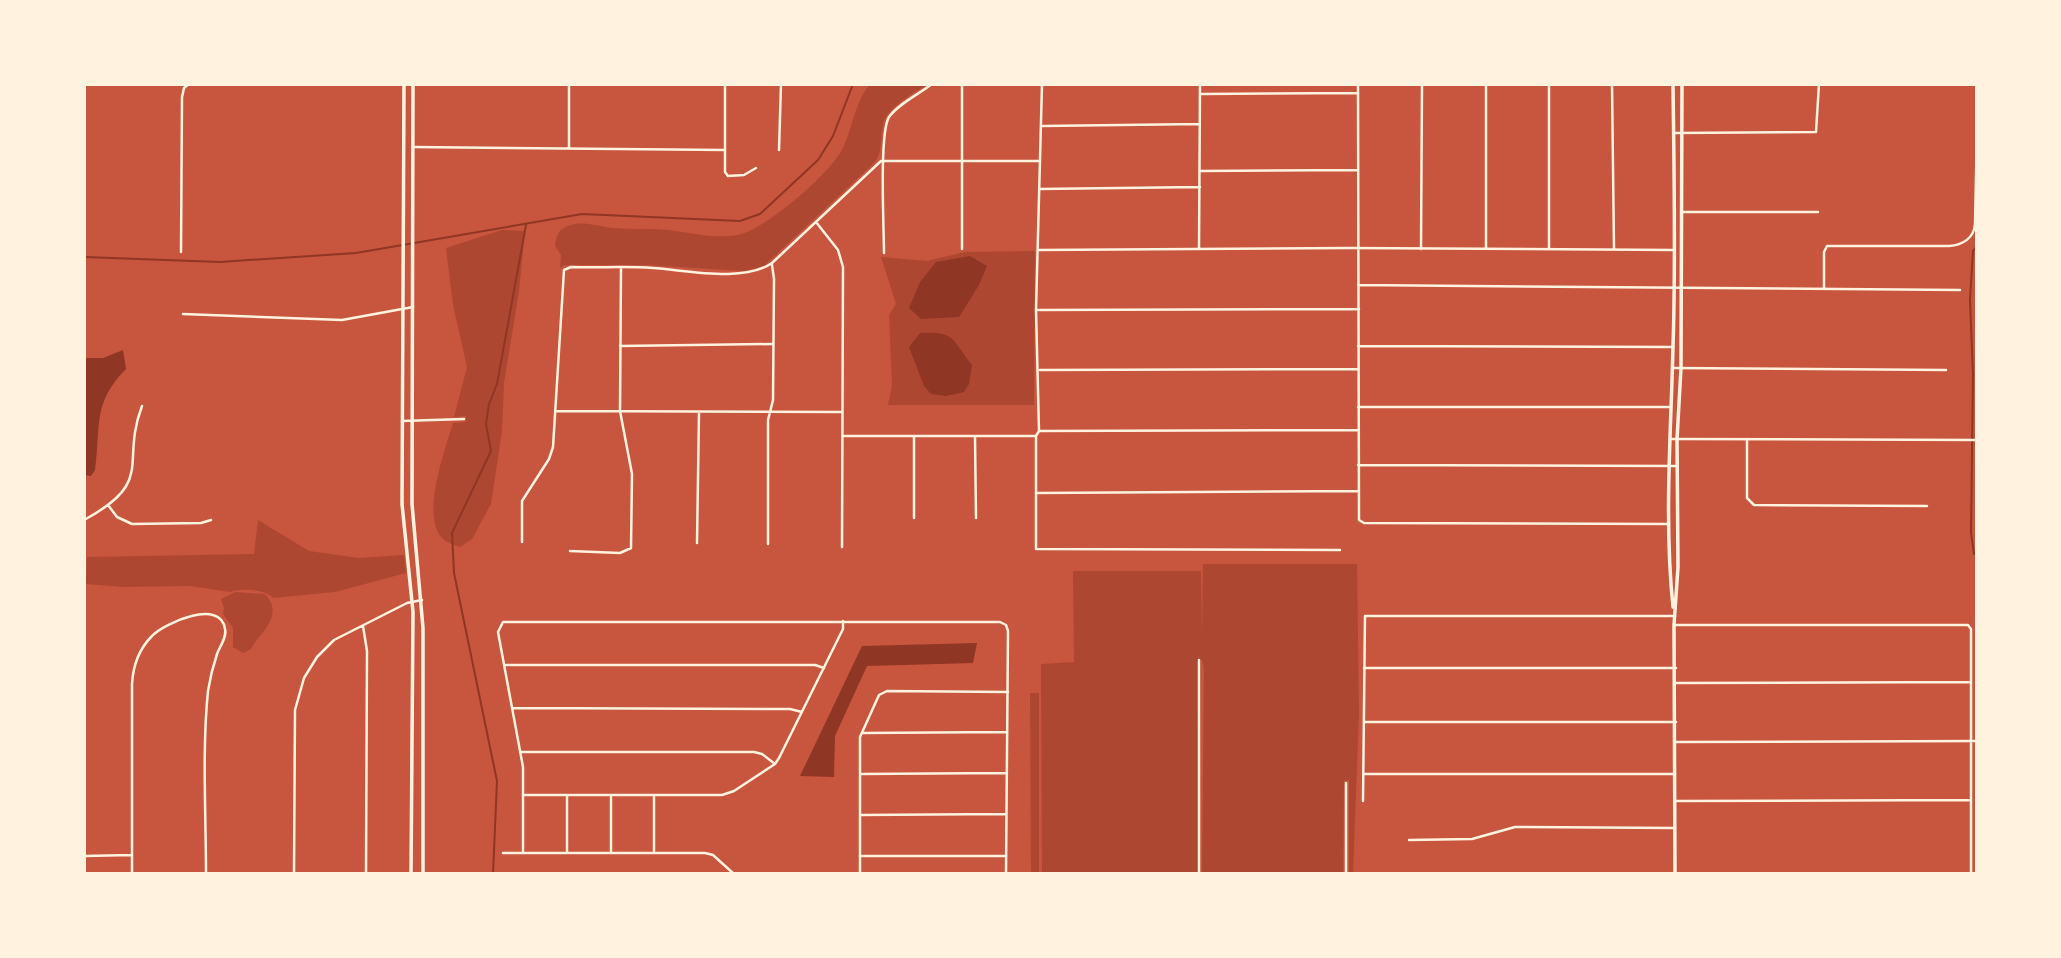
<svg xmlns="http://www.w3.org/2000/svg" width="2061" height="958" font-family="'Nunito Sans',sans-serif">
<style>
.green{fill:#ae4732}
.water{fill:#8f3625}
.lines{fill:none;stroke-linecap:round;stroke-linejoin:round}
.stream{stroke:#8f3625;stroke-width:2}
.minor{stroke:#fff3e0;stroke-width:2.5}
.secondary{stroke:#fff3e0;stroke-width:3.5}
</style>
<rect width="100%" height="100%" fill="#c8553d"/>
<!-- green -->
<path class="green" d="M870,84H927C914,94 886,107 883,125C880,138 883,150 875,162L764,266L744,271L645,265H565L560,268L561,255L555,246C556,239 557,231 564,228C577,220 592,225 605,227C627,230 648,228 669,230C693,233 714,239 738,235C766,229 831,173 843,148C853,127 855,102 870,84Z
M502,230L525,231L519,291L504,383L502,431L491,504L472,539L460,547C455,545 448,543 444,540C419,519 445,450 453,423L466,422V416L454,417L467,367L453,305L446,248Z
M1035,251L1034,405H888L892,385L889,315L896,304L881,257L927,261L965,252Z
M258,520L309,551L359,558L404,555L406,573L335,592L273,598C265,589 242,588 230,592L190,586L124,587L86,584L87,557L254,554Z
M1203,564H1357L1359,713L1353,874H1349V780L1344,781L1343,874H1202L1204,668L1201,658L1199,874H1042L1041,664L1074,662L1073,571H1201L1202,637Z
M235,592L265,594C282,612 267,627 256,641C251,648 252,650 243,653L233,647V628L223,614L224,608L221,599Z
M1030,693H1039V874H1031Z"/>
<!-- water -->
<path class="water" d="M970,256L987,266L979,285L959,317L921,319L909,308L920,282L936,262Z
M920,333C956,331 951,339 972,365L969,384L964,392L946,396L931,394L924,386L909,347Z
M123,350L126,369C92,403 101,426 95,470L91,476L84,475V355L86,358H103Z
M977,643L973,663L867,666L835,736L834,777L800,776L862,646Z"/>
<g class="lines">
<!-- stream -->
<path class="stream" d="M84,257L220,262L356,253L582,214L740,221L760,214L818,160L833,136L853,84
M1974,554L1971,533L1973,375L1970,300L1973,251L1977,246
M493,874L497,781L454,573L452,533L491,451L486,424L489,404L497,384L526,225"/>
<!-- minor -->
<path class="minor" d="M569,84V148
M725,84V172L728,176L744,175L756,168
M1042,84L1036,310L1039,431L1036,436V549L1340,550
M1358,84L1359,520L1364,523L1669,524
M1486,84V249
M1549,84V249
M1612,84L1614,249
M1977,84V94
M1200,94L1358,93
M1042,126L1200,124
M1674,133L1816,132L1819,84
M413,147L725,150
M779,150L781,84
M1201,171L1358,170
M1039,189L1200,187
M1682,212H1818
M816,222L838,250L843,267L842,547
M962,249V84
M1199,249L1200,84
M1421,249L1422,84
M1038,250L1349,248L1673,250
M181,252L182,97L184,88L189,84
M884,253C884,230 879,133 889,117C898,104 919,94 932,84
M1358,285L1960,290
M1824,289V252L1827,246H1949C1963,245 1974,238 1975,224L1977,129
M1036,310L1359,309
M183,314L342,320L413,307
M620,346L772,344
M1358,346L1673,347
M1673,368L1946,370
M1040,370L1358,369
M1358,407H1669
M555,411L842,412
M402,421L464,419
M1039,431L1358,430
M844,436H1036
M975,437L976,518
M1670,439L1977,440
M1747,439V498L1754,505L1927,506
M1358,465L1677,466
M1037,493L1358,491
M108,505L117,517L132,524L201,523L211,520
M914,518V436
M84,520C156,481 120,464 142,406
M84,539V547
M522,542V501L549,459L553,447L564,270L571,267C598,268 626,266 653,268C686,270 743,283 772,263L881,161H1040
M697,543L699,412
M768,544V420L773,400L774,279L772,265
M570,551L620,553L631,548L632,474L620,411L621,268
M1674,625H1968L1971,629V874
M363,626L367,651L366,874
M1199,660V874
M506,665H815L824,668
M1364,668H1676
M1676,683L1971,682
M512,708L790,709L802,712
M1364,722H1676
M863,733L1007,732
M1676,742L1977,741
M520,752H754L762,754L775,764
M860,774L1006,773
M1363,774H1675
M523,795H722L734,791L775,764L779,758L843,629V621
M567,795V853
M611,797V853
M1363,801L1365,616H1674
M1676,801L1971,800
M860,815L1006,814
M1409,840L1472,839L1515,827L1675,828
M503,853H705L713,855L734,874
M523,853V767L498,632L503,622H1000L1006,625L1008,631L1006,874
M654,853V796
M84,856L132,855
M860,856H1006
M132,874V684C133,666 139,649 152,636C164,623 221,598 225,629C227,637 220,646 217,654C213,666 210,678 208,691C202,749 206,815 206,874
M294,874L295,710L304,678L317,657L334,640L407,603L422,600
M860,874V737L879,695L887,691L1008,692
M1346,874V783"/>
<!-- secondary -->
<path class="secondary" d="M404,84L402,504L413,612L411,874
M413,84L412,504L423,628V874
M1673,607C1664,520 1671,433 1673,346C1676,259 1674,171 1673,84
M1675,874L1674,625L1678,567L1677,439L1681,368L1682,84"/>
</g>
<!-- border -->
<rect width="2061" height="958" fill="none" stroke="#fff3e0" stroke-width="172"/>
</svg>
